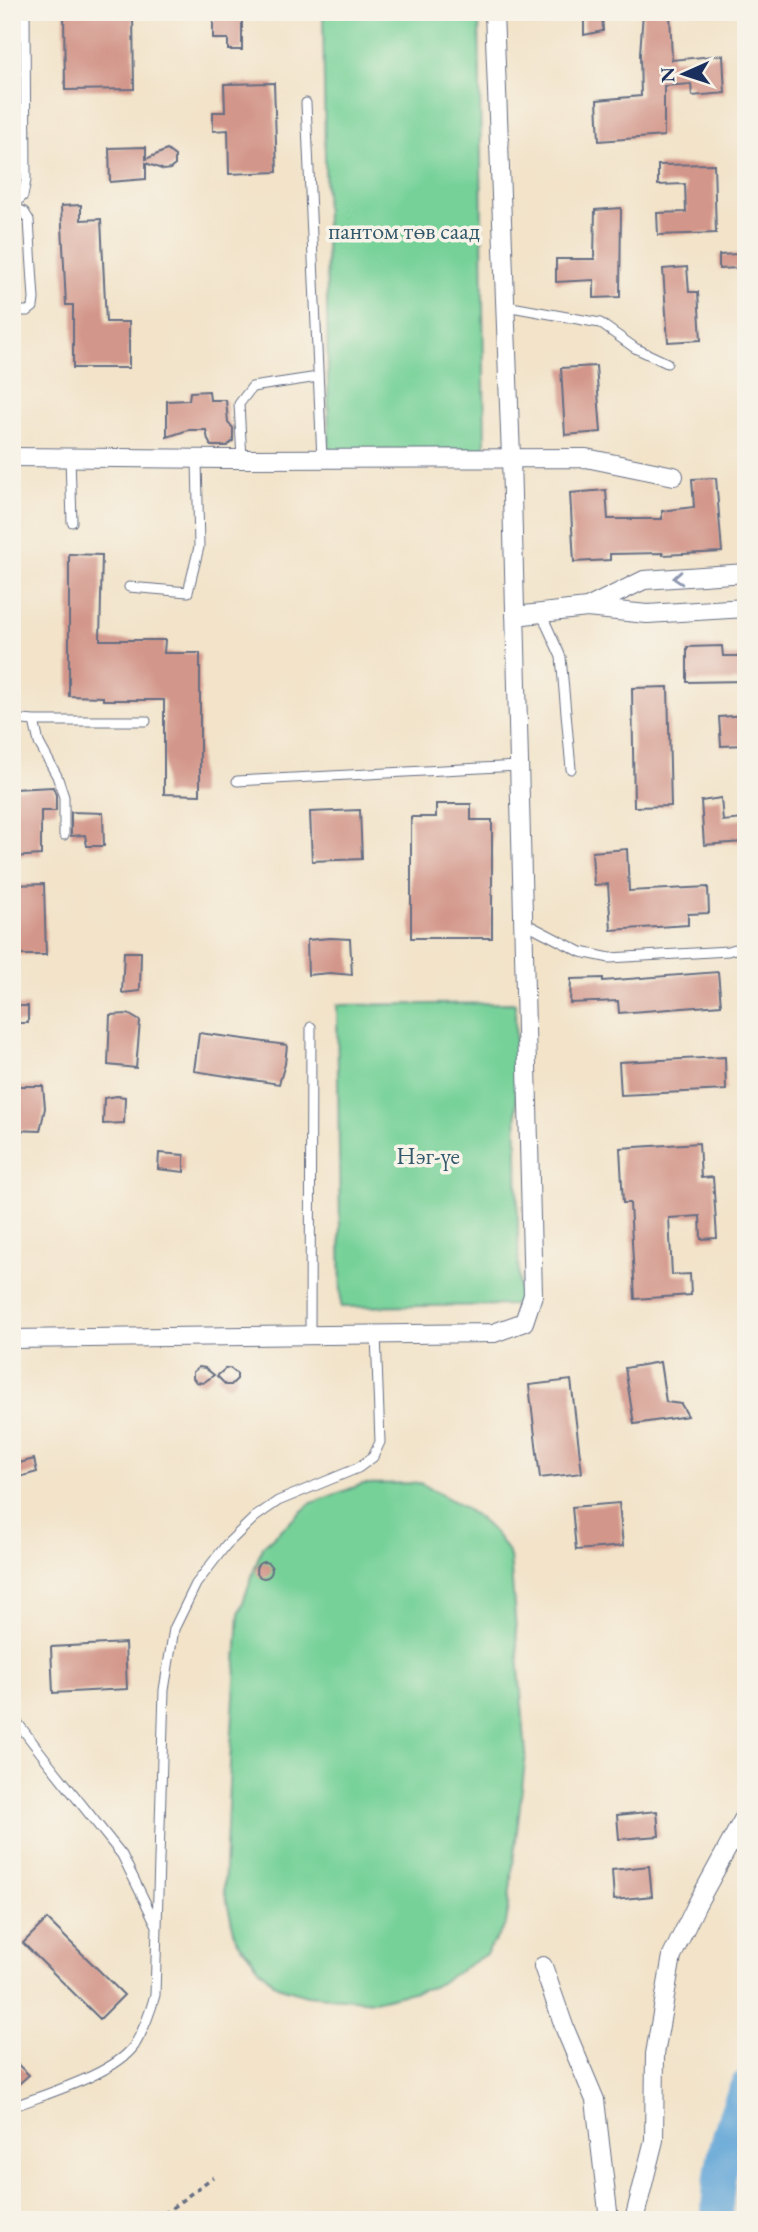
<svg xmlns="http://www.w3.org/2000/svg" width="758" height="2232" font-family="'EB Garamond',serif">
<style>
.green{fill:#76d198;stroke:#48807b;stroke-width:2}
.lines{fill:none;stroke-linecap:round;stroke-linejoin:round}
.river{stroke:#62a6d7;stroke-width:32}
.building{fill:#d3968a}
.lane-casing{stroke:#666e83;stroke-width:11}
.street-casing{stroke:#666e83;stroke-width:20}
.path{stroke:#666e83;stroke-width:3.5;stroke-dasharray:5 5;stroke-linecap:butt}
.lane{stroke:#fff;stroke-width:9}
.street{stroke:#fff;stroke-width:18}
.oneway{stroke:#8d97ae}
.labels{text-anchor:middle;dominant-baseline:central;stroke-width:7;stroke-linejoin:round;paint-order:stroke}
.park-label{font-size:24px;fill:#32586c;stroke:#f7f3e8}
</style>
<rect width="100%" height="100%" fill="#f7f3e8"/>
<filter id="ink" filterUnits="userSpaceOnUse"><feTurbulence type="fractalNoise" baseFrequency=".0143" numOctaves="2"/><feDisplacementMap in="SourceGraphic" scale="14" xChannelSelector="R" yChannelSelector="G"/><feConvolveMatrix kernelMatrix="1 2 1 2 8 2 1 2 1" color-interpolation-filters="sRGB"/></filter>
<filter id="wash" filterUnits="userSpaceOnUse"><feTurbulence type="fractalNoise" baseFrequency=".00686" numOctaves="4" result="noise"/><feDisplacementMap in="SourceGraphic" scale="28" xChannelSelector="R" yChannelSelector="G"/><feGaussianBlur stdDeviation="1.57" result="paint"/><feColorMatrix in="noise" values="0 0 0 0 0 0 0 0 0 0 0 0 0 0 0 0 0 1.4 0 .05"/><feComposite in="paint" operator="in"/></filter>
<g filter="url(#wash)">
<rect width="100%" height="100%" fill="#f2e3c9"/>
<!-- green -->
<path class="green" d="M323,12H479L485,449L329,451Z
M515,1003L519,1305L341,1307L337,1005Z
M420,1483C453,1501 494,1520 510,1557L526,1754L506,1924L486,1954L433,1987L374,2001L307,1995L277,1986L261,1970L236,1939L224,1890L230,1763L239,1614L262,1547L311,1503L363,1484Z"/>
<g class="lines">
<!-- river -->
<path class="river" d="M717,2220C717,2172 727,2129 746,2086"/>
</g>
<g id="blocks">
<!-- building -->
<path class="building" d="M64,12H133L134,89L65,90Z
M213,12H242V50H228V39H213Z
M584,12H602L603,31L584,35Z
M643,12H670L672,60L723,55L725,93L692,96L691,84L664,86V136L599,141L597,100L641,96L640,54Z
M274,83L277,172L229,174L228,130L213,131V112H225L224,84Z
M146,147V159L167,150L175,156V165L170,169L164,170L146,163V179L110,182L109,148Z
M714,164L716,233L658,235L657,213L686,212L685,184L658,185V165Z
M81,205V220L101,219L106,322H129V368H73V305H66L61,206Z
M621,208L620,297L594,298V280L556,282V259H594L595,210Z
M738,254V268L719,269V255Z
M687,267L689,292H698L701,340L668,342L663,269Z
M596,366L601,432L565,435L561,368Z
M209,391L210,400H226L228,422L233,428V441L227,446H211L208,440L206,430H188L167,437V401L189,400L190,392Z
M716,478L722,552L663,555V553L610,554V560L574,562L570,493L606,490L608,519H662V511L694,507L692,479Z
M69,554L102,555L100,640H165L164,653H200V795L164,794V700H103V697L69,696Z
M722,646L723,656H746V681L687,682V647Z
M668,687L671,806L634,807L632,688Z
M746,715V745L721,746L719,717Z
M53,787L56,795V811H41V855L13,857L14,789Z
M721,798L723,821L743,819V842L704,845L701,801Z
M436,804H471V820H492V938H411V817H436Z
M360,810L362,859L312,861L310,812Z
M71,812L103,813L104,846H87L85,835L71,836Z
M627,849L629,891L708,887L709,913L688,914V925L611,930L608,884L594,885L592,852Z
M44,884L46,955H13L12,885Z
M330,938L350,939L352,975L330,973L308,975L307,940Z
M124,952H141L140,991L122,993Z
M718,972L721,1005L619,1013L618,1001L570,1003L571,979L603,978V981Z
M12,1006H28V1023H12Z
M128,1014L140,1021L136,1068L108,1065L110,1015Z
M199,1033L287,1045L285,1064L279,1084L194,1071Z
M725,1057L726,1090L621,1095L619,1062Z
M12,1086H43L45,1108L40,1131L12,1130Z
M117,1096L125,1097L124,1123L103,1124L104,1098Z
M699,1143L701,1178L713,1177L717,1238L701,1239L700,1216L669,1218L672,1275L690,1274L691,1295L635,1299L630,1203H623L620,1148Z
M159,1153L184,1155V1172L158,1169Z
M660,1362L666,1402L681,1404L688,1416L634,1424L625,1368Z
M199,1367L205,1368L214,1375L203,1383L196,1382L193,1378V1372Z
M230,1368L237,1374V1379L231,1385H226L217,1376L225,1369Z
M571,1380L582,1473L540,1478L529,1385Z
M34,1459L37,1472L16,1478L12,1465Z
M619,1503L623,1546L576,1550L572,1507Z
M256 1570a8 8 0 1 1 16 0a8 8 0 1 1-16 0Z
M125,1643L127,1689L53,1693L51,1647Z
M657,1811L659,1836L619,1839L617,1815Z
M649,1866L652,1896L614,1900L612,1870Z
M47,1919L124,1995L100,2019L23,1943Z
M12,2059L29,2075L12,2090Z"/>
</g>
</g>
<g filter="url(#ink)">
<use href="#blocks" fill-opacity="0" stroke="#666e83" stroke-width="2"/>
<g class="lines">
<!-- lane casing -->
<g class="lane-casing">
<path id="lane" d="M515,12H549
M306,103L322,459
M12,206L23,196L26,180L25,12
M12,206L24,212L29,220L34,299L33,307L28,311H12
M506,306L600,323L635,348L667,363
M70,457L72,522
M242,459L239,404L252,387L318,377
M129,587L188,592L199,547L197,459
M541,613L561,657L571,769
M12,719L34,721L39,743L57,776L64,797V835
M34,721H146
M237,781L519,766
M523,922L581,952L610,958L728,951L746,946
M310,1335L311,1027
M12,1711L17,1722L47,1761L122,1855L156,1924
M12,2107C45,2094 114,2074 134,2046C144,2030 150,2013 155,1995L164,1690L174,1629L196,1584L226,1545L255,1517L278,1501L358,1468L373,1457L380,1442L376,1334"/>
</g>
<!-- street casing -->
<g class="street-casing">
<path id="street" d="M12,457L224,459L586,458L674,476
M587,608L644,580L746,573
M515,616L587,608L647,614L746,608
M12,1339L494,1333L524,1322L533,1295L511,457L494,12
M543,1966L565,2029L595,2100L609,2220
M634,2220L654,2140L655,2054L672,1956L697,1904L746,1814"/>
</g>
<!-- path -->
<path class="path" d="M156,2220L213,2177"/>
<!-- lane -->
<use href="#lane" class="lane"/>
<!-- street -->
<use href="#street" class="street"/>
</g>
<!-- one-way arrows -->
<defs><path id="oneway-chevron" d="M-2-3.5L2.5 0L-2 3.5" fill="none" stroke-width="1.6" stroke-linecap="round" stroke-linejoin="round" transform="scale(1.75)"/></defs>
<use class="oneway" href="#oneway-chevron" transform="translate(678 578) rotate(176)"/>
</g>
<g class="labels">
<!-- park labels -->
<g class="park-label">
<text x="404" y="230">пантом төв саад</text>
<text x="428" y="1155">Нэг-үе</text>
</g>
</g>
<!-- margin -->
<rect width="758" height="2232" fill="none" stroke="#f7f3e8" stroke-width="42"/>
<!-- north arrow -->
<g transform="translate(684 74) rotate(267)" stroke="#f7f3e8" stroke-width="5" paint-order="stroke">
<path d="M0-5L12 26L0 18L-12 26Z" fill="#1b2f5e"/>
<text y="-10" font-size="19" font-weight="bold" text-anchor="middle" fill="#1b2f5e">N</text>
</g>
</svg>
